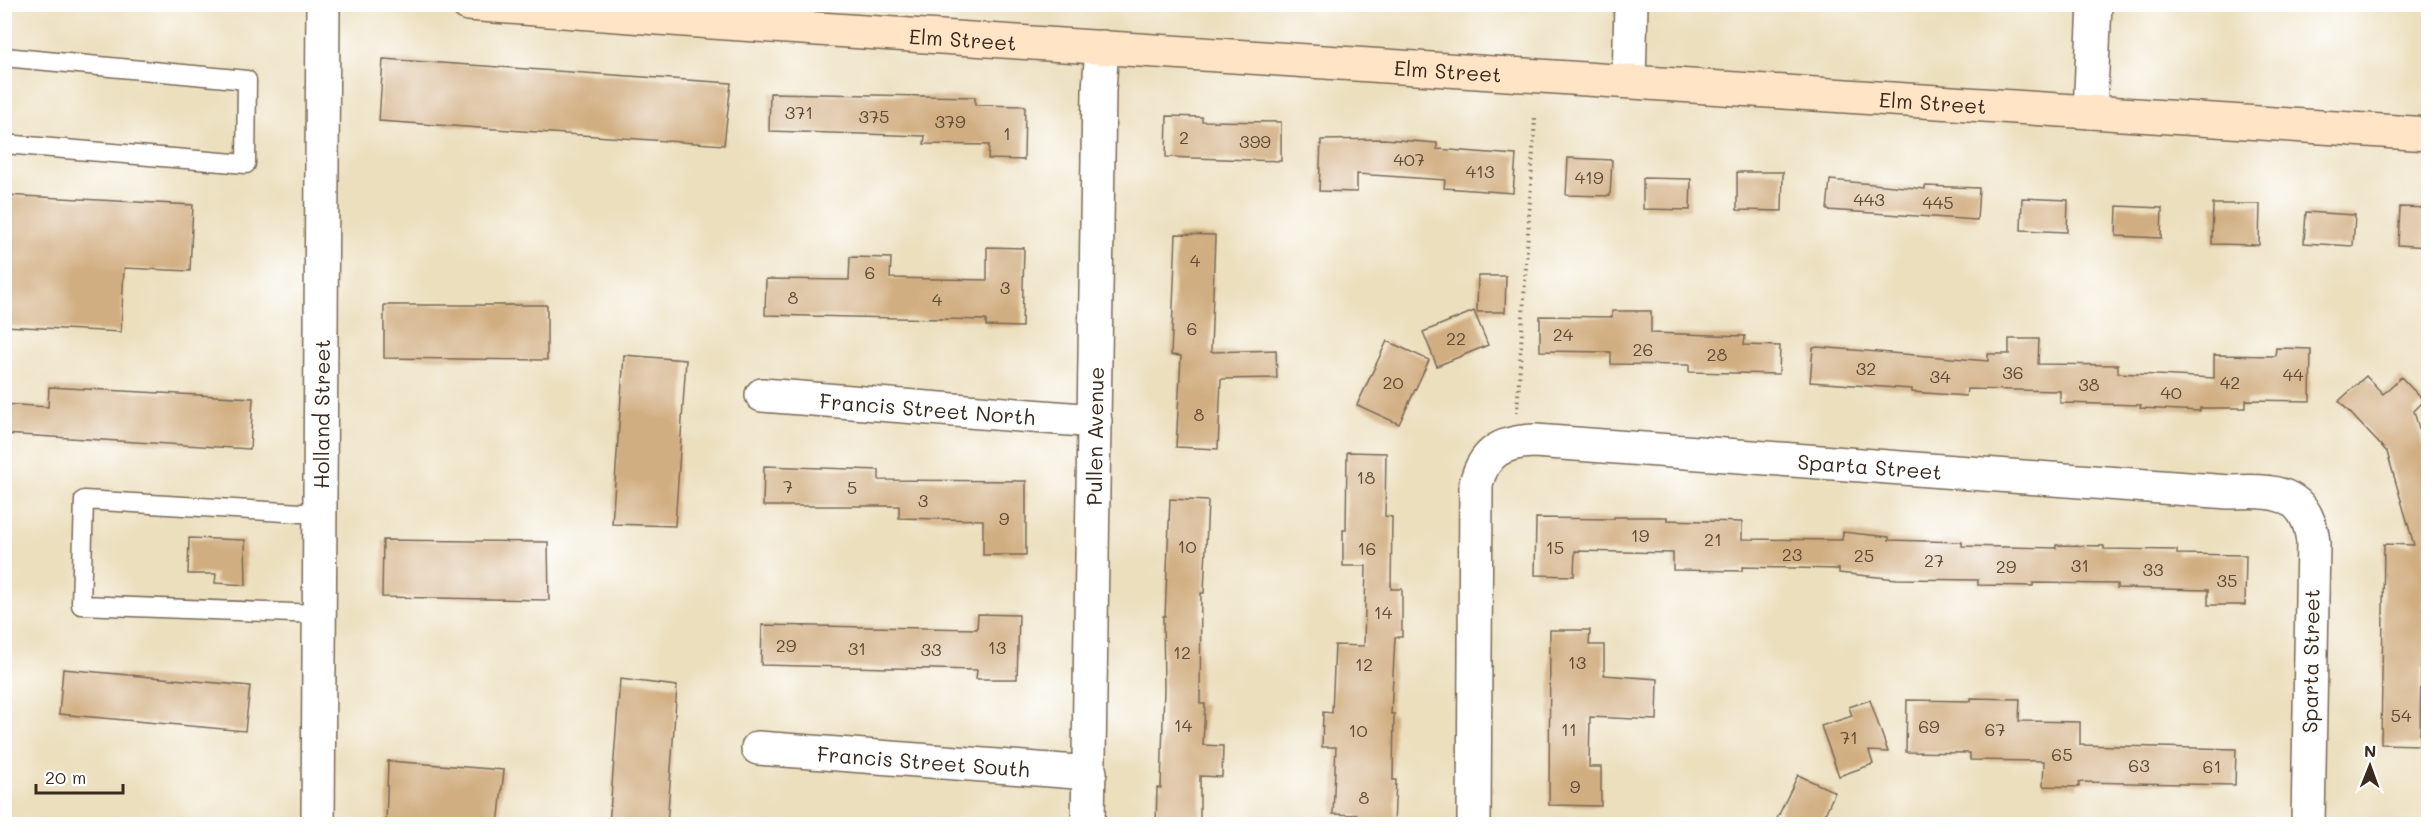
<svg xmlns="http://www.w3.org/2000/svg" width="2433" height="829" font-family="Mali,sans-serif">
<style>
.building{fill:#d1ae81}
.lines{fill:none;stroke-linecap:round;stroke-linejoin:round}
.service-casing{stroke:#796956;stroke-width:21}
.minor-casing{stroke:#796956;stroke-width:36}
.secondary-casing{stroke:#796956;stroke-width:36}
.path{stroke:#796956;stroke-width:4;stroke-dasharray:1.5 4.5;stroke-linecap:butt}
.service{stroke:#fff;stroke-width:18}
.minor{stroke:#fff;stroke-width:33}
.secondary{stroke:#ffe4c6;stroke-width:33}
.labels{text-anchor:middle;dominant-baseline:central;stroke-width:4.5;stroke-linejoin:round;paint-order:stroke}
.number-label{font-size:18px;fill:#604b37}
.street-label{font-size:21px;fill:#3b2a1e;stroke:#fff}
</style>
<rect width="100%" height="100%" fill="#fff"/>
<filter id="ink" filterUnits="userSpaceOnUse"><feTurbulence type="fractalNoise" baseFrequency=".0167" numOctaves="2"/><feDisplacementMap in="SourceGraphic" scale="12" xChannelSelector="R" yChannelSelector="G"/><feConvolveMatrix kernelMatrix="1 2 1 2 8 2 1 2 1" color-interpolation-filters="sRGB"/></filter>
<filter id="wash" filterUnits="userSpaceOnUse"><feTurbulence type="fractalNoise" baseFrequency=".008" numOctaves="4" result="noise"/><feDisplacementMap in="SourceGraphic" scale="24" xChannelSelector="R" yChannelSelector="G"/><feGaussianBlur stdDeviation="1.35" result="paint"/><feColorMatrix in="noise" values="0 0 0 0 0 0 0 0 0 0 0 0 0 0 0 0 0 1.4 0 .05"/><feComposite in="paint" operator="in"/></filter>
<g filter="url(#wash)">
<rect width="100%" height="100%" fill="#ecdfbe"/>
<g id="blocks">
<!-- building -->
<path class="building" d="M383,59L731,83L724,145L379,121Z
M770,93L975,97V105L1025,106L1024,160L988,159L989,145L924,144L925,136L769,131Z
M1167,116L1202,117V121L1281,122V161L1166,157Z
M1384,139L1437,143V149L1516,155L1513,193L1444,188L1445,180L1357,174V192L1319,191L1321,140Z
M1568,158L1612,160L1610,196L1566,195Z
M1737,172H1783L1782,211L1737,210Z
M1643,178L1691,179L1690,210L1643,209Z
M1830,180L1925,189V186L1979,188L1977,220L1827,210Z
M4,195L193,205L190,271L124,268L121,332L4,326Z
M2022,198L2068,200L2067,232L2021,230Z
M2213,204H2260L2259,245L2212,244Z
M2117,206L2162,208L2161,238L2116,236Z
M2400,207L2428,208V247L2398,245Z
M2306,212L2355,215L2353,246L2304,243Z
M1176,234L1215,235L1211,352L1276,350L1277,378L1221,379L1218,449L1176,447L1181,356L1171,355Z
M987,247L1024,248L1022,327L986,326V320L765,315L766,279L849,280L850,257L891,258L890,278L987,280Z
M1478,276H1506L1505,312H1477Z
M384,305H547V360L384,358Z
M1474,311L1488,345L1437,366L1423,332Z
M1612,311H1651V333L1745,336L1744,345L1780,346L1779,374L1689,372V365L1611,364V352L1540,351V316L1612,317Z
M2009,339H2039L2038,364L2118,365V373L2214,378V355L2275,356L2276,348L2311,349L2310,401L2246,400V408H2200V411L2140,408L2141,405L2060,403V391L1967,389L1966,396L1912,392V389L1810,382L1813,348L1817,347L1988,361V354H2009Z
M1387,341L1429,360L1399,424L1357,405Z
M624,355L686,360L675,526L612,524Z
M2366,376L2383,394L2401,377L2424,401L2414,411L2428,462L2424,611H2427L2426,666H2421L2420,745L2381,744L2384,544L2414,545L2387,452L2339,401Z
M49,387L253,398L250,449L4,434V404L48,407Z
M1347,452L1386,453L1385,516L1392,517L1391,589H1402V637H1395L1391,714H1394L1393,780H1396L1394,825H1356L1357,815L1333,814L1336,747H1322L1323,712L1332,713L1335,645L1364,646L1366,566H1343V530H1346Z
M764,466L879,470V480L1026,481V555H983V520L899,518V506H763Z
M1170,499L1208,501L1204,593H1201L1200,704H1205L1203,745L1223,746L1222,777L1200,776V825H1156L1157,788H1161L1164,688L1163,616H1165Z
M1614,517H1667V520L1742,522V539L1842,540L1843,532L1889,537V540L1962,542V546L2056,548V545L2104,546V549L2177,550V554L2246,555L2245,605H2208V590L2117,588V584L2033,583V586L1978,585V580L1897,579L1839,573V569L1742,567V571L1673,570V553L1575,551L1574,576L1535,575L1536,518L1614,519Z
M189,538L245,540L246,585L215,583L216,574H188Z
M383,540L548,542L549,600L382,597Z
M978,614L1019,615L1017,679H976L977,670L761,665L762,625L977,629Z
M1550,630H1590L1589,645H1604V675L1658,679L1657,720L1590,717L1589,767H1601V806L1549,805Z
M63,669L250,686L245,731L59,714Z
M620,679L677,686L667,825H609Z
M1971,698L2020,699L2019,721L2080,722V745L2236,749L2235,785L2079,782V787L2043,786L2044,761L1970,760V753L1906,752L1907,700L1971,701Z
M1870,700L1888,752L1869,751L1873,764L1839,776L1821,726L1852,716L1849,707Z
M388,761L504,770L498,825H386Z
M1798,775L1835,792L1820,825H1774Z"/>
</g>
</g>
<g filter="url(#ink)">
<use href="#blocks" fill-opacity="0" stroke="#796956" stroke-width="1.5"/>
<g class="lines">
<!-- service casing -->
<g class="service-casing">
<path id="service" d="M4,57L247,80L246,164L4,144
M318,514L84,500L81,605L319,614"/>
</g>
<!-- minor casing -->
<g class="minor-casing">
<g id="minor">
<path d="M1629,81L1631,4"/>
<path d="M2090,112L2095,4"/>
<path id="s1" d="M762,395L1095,421"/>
<path id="s2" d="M758,748L1090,773"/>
<path id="s3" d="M318,824L323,4"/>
<path id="s4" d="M1088,824L1099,90L1102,47"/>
<path id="s5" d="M1474,824L1476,484C1484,451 1503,442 1535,441L2229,492C2273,490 2307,490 2313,542L2308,824"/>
</g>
</g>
<!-- secondary casing -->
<g class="secondary-casing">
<g id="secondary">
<path id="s6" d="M468,4L726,23L2428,134"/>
</g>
</g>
<!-- path -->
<path class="path" d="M1517,413L1535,118"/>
<!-- service -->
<use href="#service" class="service"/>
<!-- minor -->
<use href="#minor" class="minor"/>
<!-- secondary -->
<use href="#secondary" class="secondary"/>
</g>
</g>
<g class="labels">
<!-- number labels -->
<g class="number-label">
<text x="799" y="112">371</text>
<text x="874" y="116">375</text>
<text x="950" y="121">379</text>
<text x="1007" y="133">1</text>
<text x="1184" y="137">2</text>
<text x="1255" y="141">399</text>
<text x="1409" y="159">407</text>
<text x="1480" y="171">413</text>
<text x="1589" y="177">419</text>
<text x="1869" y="199">443</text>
<text x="1938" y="202">445</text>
<text x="1195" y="260">4</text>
<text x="870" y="272">6</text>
<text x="1005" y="287">3</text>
<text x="793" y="297">8</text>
<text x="937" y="299">4</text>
<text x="1192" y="328">6</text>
<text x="1563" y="334">24</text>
<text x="1456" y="338">22</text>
<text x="1643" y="349">26</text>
<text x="1717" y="354">28</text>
<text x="1866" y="368">32</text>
<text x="2013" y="372">36</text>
<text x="2293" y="374">44</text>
<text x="1940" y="376">34</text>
<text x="1393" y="382">20</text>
<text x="2230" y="382">42</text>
<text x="2089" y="384">38</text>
<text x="2171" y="392">40</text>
<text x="1199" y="414">8</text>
<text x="1366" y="477">18</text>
<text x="788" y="486">7</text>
<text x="852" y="487">5</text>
<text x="923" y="500">3</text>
<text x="1004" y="518">9</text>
<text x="1640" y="535">19</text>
<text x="1713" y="539">21</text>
<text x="1187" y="546">10</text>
<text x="1555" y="547">15</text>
<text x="1367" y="548">16</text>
<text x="1792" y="554">23</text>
<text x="1864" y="555">25</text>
<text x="1934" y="560">27</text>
<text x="2080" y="565">31</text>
<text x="2006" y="566">29</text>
<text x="2153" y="569">33</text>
<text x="2227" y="580">35</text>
<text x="1383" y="612">14</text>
<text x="786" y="645">29</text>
<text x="997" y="647">13</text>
<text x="857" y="648">31</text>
<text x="931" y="649">33</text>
<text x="1182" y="652">12</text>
<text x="1577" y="662">13</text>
<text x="1364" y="664">12</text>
<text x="2401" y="715">54</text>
<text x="1183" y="725">14</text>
<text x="1929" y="726">69</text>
<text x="1569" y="729">11</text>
<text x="1995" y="729">67</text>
<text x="1358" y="730">10</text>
<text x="1849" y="737">71</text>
<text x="2062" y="754">65</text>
<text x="2139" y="765">63</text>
<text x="2212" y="766">61</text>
<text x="1575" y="786">9</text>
<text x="1364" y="797">8</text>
</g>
<!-- street labels -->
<g class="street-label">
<text stroke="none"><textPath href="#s6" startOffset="496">Elm Street</textPath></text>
<text stroke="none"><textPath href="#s6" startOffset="982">Elm Street</textPath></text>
<text stroke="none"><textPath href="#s6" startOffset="1468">Elm Street</textPath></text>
<text stroke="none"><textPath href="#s1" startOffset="166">Francis Street North</textPath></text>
<text stroke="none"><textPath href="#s3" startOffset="410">Holland Street</textPath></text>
<text stroke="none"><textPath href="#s4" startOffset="388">Pullen Avenue</textPath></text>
<text stroke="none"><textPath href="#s5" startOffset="756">Sparta Street</textPath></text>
<text transform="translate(2310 661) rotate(-89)">Sparta Street</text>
<text stroke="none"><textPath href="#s2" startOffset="166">Francis Street South</textPath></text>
</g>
</g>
<!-- margin -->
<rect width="2433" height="829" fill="none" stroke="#fff" stroke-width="24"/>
<!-- north arrow -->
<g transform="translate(2370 766) rotate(1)" stroke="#ffffff" stroke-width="4.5" paint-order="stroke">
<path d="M0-4.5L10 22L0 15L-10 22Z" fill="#3b2a1e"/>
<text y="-9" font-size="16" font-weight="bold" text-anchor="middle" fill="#3b2a1e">N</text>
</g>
<!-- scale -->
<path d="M36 784v9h87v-9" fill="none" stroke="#3b2a1e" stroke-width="3"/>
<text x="45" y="784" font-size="18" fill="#3b2a1e" stroke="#ffffff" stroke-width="4.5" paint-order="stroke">20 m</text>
</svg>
